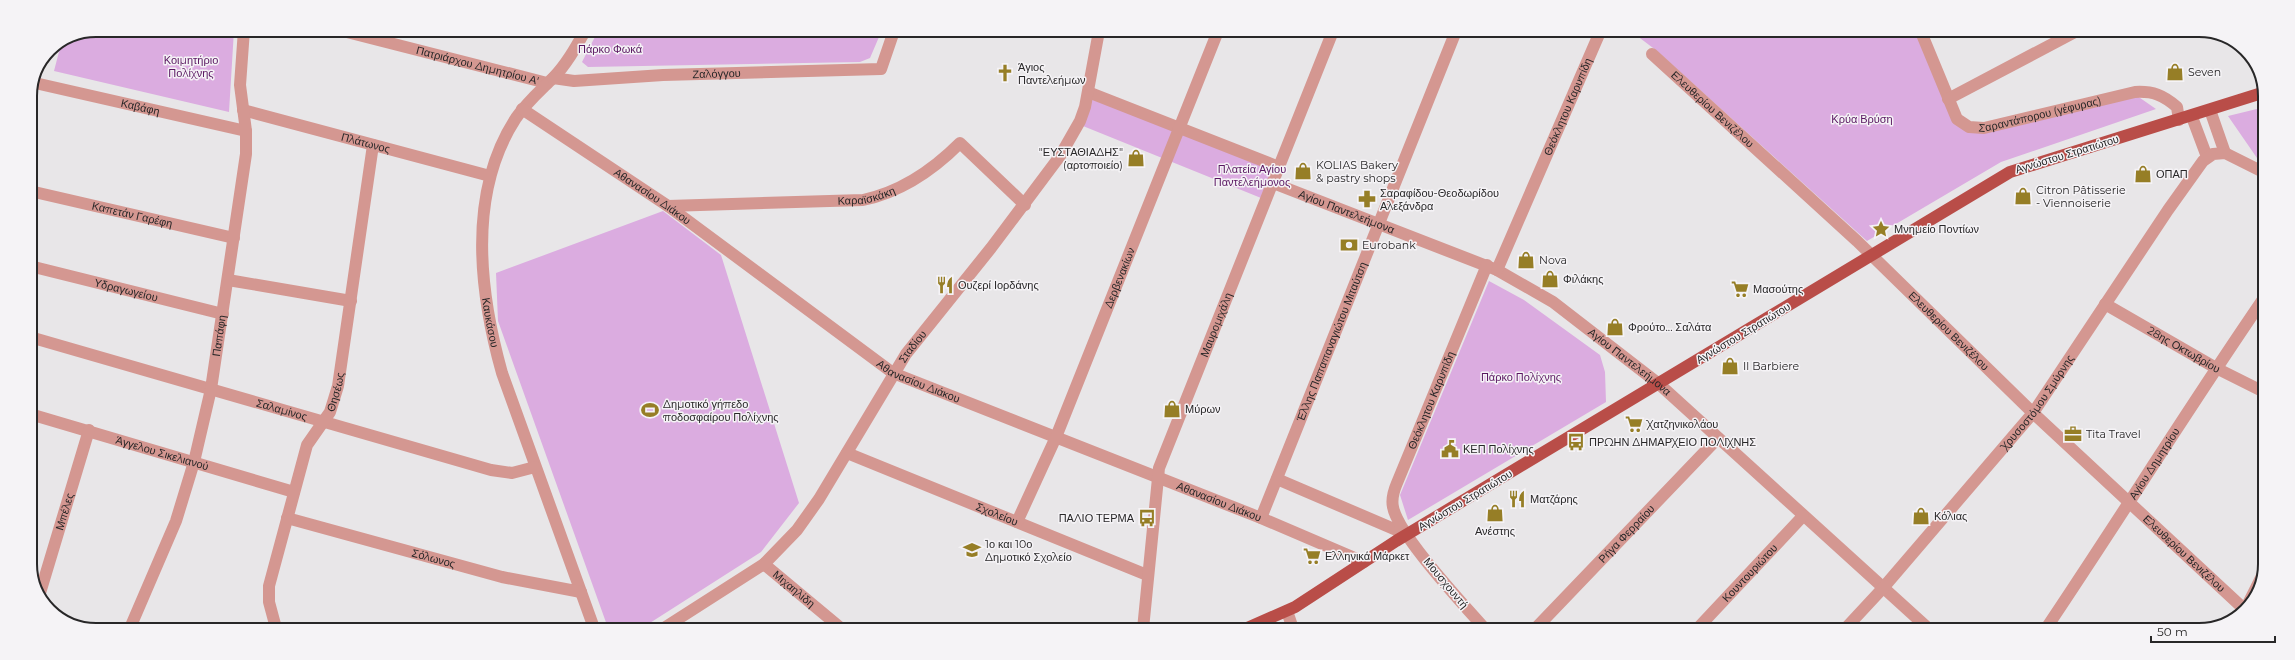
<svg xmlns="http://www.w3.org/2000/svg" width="2295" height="660" font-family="Montserrat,sans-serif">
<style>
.green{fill:#dbace0}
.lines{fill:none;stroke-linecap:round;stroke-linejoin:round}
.minor{stroke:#d49791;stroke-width:12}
.major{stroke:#b94d48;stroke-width:12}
.labels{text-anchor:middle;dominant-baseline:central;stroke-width:3;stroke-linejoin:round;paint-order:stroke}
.park-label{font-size:11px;fill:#581560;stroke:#f5f3f6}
.street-label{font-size:11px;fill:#282728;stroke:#f5f3f6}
.poi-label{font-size:11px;fill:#282728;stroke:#f5f3f6;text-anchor:start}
.rim{fill:none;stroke:#282728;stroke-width:2}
</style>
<rect width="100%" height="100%" fill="#e8e6e8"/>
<!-- green -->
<path class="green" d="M96,30H234L229,112L54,71L61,44Z
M598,31H878L879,37L870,58L860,62L588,67L582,62Z
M1632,32H1921L1962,124L1984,128L2130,91L2156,109L2001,162L1867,241L1657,51Z
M1088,92L1279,167L1266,200L1078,124Z
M2265,107V161L2257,158L2228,116Z
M663,211L721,255L799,503L761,552L642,628H608L498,321L496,273Z
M1489,281L1524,300L1600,355L1605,372L1606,402L1408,520L1400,495Z"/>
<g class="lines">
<!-- minor -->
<g class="minor">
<path id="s1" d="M339,30L547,83"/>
<path id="s2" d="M585,31C576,47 566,65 553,78C540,91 527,102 516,118C467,193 479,291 502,373L594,628"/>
<path id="s3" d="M1921,32L1957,119L1969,127L1984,128L2135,92C2153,91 2163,95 2177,107L2179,120"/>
<path id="s4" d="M1652,54L1857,241L2033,413L2244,609"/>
<path id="s5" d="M553,78L574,81L663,75L881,69L894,31"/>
<path id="s6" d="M35,83L246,131"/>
<path d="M1088,92L1279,167"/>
<path d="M1948,99L2075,32"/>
<path id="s7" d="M522,109L668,206L893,373L1261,518L1364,562"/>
<path id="s8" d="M243,110L490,176"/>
<path d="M2210,110L2225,153"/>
<path d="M2192,117L2207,157"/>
<path id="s9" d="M1273,183L1497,270L1553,302L1659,384L1930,630"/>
<path id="s10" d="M30,191L234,238"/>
<path id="s11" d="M668,206L863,200C901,192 933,170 960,143L1025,205"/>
<path id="s12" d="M30,266L223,314"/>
<path id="s13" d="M1497,270L1600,32"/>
<path d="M228,280L351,301"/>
<path id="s14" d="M2105,304L2216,368L2264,392"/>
<path id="s15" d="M30,337L491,470L512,473L535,467"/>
<path id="s16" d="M30,414L294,492"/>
<path id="s17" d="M847,453L1147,575"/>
<path d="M1277,479L1408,535"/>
<path id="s18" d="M287,518L502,577L581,592"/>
<path id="s19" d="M1261,518L1456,31"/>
<path id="s20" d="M1017,522L1056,437L1218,31"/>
<path id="s21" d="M764,564L842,629"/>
<path id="s22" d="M40,593L89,430"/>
<path d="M2247,606L2263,574"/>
<path d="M1287,611L1293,629"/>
<path id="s23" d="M130,628L176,521L194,462L211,389L246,154V131L240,85L244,30"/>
<path id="s24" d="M276,628L269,602V586L307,445L330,412L338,386L373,145"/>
<path id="s25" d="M664,628L764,564L797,530L819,499L906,354L991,248L1060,156L1080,121L1085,107L1099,31"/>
<path id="s26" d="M1143,629L1159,468L1333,31"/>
<path id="s27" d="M1485,629C1464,605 1398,535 1393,507C1391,498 1394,490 1397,483L1487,265"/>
<path id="s28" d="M1535,629L1718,438"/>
<path id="s29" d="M1697,629L1803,516"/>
<path id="s30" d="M1844,630L1883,588L2033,413L2168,210L2203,161L2213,154L2225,153L2265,173"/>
<path id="s31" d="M2045,630C2119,520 2189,407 2264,298"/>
</g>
<!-- major -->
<path class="major" d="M1245,629L1295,607L1396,541L2010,172L2265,92"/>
</g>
<!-- icons -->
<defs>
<g id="shop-bare" transform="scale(1.38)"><path d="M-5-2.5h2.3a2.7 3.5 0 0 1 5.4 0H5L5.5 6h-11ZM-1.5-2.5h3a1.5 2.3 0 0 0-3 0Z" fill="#967e26" stroke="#f5f3f6" stroke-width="2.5" paint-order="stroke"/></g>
<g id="church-bare" transform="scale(1.38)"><path d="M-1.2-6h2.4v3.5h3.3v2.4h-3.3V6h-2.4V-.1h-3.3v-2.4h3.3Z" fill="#967e26" stroke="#f5f3f6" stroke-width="2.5" paint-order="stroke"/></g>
<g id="pharmacy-bare" transform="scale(1.38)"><path d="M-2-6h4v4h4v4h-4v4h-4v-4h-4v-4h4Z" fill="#967e26" stroke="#f5f3f6" stroke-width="2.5" paint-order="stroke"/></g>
<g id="sight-bare" transform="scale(1.38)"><path d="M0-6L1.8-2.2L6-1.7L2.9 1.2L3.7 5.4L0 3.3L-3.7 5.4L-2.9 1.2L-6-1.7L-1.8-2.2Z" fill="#967e26" stroke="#f5f3f6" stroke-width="2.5" paint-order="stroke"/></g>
<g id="bank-bare" transform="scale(1.38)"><path d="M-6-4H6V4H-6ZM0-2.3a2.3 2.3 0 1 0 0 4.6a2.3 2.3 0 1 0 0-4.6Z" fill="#967e26" stroke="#f5f3f6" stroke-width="2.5" paint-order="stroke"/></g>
<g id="restaurant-bare" transform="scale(1.38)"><path d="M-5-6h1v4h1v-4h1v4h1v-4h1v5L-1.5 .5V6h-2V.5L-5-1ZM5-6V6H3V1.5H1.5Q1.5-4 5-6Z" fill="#967e26" stroke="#f5f3f6" stroke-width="2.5" paint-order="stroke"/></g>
<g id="supermarket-bare" transform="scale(1.38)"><path d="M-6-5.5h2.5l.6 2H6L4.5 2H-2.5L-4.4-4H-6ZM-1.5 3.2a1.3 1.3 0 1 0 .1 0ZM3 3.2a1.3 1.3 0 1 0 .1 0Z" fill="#967e26" stroke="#f5f3f6" stroke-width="2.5" paint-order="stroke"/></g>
<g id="stadium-bare" transform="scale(1.38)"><path d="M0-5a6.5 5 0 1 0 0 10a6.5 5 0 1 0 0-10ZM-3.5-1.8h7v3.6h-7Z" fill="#967e26" stroke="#f5f3f6" stroke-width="2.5" paint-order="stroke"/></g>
<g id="office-bare" transform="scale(1.38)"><path d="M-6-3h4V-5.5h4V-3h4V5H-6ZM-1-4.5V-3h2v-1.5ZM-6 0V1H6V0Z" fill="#967e26" stroke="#f5f3f6" stroke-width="2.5" paint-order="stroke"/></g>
<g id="bus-bare" transform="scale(1.38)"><path d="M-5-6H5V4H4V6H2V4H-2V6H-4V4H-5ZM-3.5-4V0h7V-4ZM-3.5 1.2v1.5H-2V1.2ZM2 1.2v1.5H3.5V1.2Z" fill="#967e26" stroke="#f5f3f6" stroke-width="2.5" paint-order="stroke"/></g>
<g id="civic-bare" transform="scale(1.38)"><path d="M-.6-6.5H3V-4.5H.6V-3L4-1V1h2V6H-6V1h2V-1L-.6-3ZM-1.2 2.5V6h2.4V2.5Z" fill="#967e26" stroke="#f5f3f6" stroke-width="2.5" paint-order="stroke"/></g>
<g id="school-bare" transform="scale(1.38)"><path d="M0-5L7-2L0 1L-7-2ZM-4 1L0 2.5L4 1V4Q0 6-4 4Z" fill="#967e26" stroke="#f5f3f6" stroke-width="2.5" paint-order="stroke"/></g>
</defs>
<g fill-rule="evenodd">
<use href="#shop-bare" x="2175" y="72"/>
<use href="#church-bare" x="1005" y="73"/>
<use href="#shop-bare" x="1136" y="158"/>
<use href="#shop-bare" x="1303" y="171"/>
<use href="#shop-bare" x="2143" y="174"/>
<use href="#shop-bare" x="2023" y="196"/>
<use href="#pharmacy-bare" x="1367" y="199"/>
<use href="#sight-bare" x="1881" y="229"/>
<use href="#bank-bare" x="1349" y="245"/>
<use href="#shop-bare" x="1526" y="260"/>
<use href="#shop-bare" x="1550" y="279"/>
<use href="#restaurant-bare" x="945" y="285"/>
<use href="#supermarket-bare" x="1740" y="289"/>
<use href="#shop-bare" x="1615" y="327"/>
<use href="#shop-bare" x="1730" y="366"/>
<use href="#shop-bare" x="1172" y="409"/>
<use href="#stadium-bare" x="650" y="410"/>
<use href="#supermarket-bare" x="1634" y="424"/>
<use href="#office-bare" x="2073" y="434"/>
<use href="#bus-bare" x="1576" y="442"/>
<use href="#civic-bare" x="1450" y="449"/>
<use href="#restaurant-bare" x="1517" y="499"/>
<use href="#shop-bare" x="1495" y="513"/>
<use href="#shop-bare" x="1921" y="516"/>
<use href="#bus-bare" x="1147" y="518"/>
<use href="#school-bare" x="972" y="550"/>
<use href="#supermarket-bare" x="1312" y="556"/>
</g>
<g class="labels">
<!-- park labels -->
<g class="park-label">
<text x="610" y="49">Πάρκο Φωκά</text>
<text x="191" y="60">Κοιμητήριο<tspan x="191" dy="13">Πολίχνης</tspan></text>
<text x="1862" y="119">Κρύα Βρύση</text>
<text x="1252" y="169">Πλατεία Αγίου<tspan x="1252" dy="13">Παντελεήμονος</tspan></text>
<text x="1521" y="377">Πάρκο Πολίχνης</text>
</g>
<!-- street labels -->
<g class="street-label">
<text stroke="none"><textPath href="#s1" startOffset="143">Πατριάρχου Δημητρίου Α'</textPath></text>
<text stroke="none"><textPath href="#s5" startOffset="164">Ζαλόγγου</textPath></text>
<text stroke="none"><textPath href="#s6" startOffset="108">Καβάφη</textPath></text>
<text stroke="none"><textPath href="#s13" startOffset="178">Θεόκλητου Καρυπίδη</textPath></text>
<text stroke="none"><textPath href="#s4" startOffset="82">Ελευθερίου Βενιζέλου</textPath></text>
<text stroke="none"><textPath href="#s3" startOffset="181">Σαραντάπορου (γέφυρας)</textPath></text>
<text stroke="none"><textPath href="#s8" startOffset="127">Πλάτωνος</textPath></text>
<text transform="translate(2067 154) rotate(-17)">Αγνώστου Στρατιώτου</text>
<text stroke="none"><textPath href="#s11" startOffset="199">Καραϊσκάκη</textPath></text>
<text stroke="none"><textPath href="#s7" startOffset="157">Αθανασίου Διάκου</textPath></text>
<text stroke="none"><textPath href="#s9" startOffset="79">Αγίου Παντελεήμονα</textPath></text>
<text stroke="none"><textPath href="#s10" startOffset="105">Καπετάν Γαρέφη</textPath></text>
<text stroke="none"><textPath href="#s20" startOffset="265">Δερβενακίων</textPath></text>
<text stroke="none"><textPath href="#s12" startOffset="99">Υδραγωγείου</textPath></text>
<text stroke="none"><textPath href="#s2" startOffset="323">Καυκάσου</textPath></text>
<text stroke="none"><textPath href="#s26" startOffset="316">Μαυρομιχάλη</textPath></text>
<text stroke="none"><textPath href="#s4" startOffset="406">Ελευθερίου Βενιζέλου</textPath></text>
<text transform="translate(1743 333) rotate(-31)">Αγνώστου Στρατιώτου</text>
<text stroke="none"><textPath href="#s23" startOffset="307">Παπάφη</textPath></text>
<text stroke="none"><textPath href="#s19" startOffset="190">Έλλης Παπαπαναγιώτου Μιταύτση</textPath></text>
<text stroke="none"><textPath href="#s25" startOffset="383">Σταδίου</textPath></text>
<text stroke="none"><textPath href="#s14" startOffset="91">28ης Οκτωβρίου</textPath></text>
<text stroke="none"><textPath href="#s9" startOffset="402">Αγίου Παντελεήμονα</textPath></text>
<text stroke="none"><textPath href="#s7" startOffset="482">Αθανασίου Διάκου</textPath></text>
<text stroke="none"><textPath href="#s24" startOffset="250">Θησέως</textPath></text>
<text stroke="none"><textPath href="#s27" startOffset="268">Θεόκλητου Καρυπίδη</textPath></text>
<text stroke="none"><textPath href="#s30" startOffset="299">Χρυσοστόμου Σμύρνης</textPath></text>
<text stroke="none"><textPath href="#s15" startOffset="262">Σαλαμίνος</textPath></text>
<text stroke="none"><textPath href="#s16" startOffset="138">Άγγελου Σικελιανού</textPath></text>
<text stroke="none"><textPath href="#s31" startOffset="199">Αγίου Δημητρίου</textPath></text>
<text transform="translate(1465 500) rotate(-31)">Αγνώστου Στρατιώτου</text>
<text stroke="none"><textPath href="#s7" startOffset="806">Αθανασίου Διάκου</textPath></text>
<text stroke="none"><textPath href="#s22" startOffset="85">Μπέλες</textPath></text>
<text stroke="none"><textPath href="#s17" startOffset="162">Σχολείου</textPath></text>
<text stroke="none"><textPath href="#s28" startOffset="132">Ρήγα Φερραίου</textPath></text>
<text stroke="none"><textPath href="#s4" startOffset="730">Ελευθερίου Βενιζέλου</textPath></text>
<text stroke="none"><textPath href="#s18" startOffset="152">Σόλωνος</textPath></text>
<text stroke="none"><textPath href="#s29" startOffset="77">Κουντουριώτου</textPath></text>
<text transform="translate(1446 583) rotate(50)">Μουσχουντή</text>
<text stroke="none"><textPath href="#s21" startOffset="39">Μιχαηλίδη</textPath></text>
</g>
<!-- poi labels -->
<g class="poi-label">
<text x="1018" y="67">Άγιος<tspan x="1018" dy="13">Παντελεήμων</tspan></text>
<text x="2188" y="72">Seven</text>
<text x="1123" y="152" text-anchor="end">"ΕΥΣΤΑΘΙΑΔΗΣ"<tspan x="1123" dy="13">(αρτοποιείο)</tspan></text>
<text x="1316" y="165">KOLIAS Bakery<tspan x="1316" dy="13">&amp; pastry shops</tspan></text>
<text x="2156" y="174">ΟΠΑΠ</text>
<text x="2036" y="190">Citron Pâtisserie<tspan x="2036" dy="13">- Viennoiserie</tspan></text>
<text x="1380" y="193">Σαραφίδου-Θεοδωρίδου<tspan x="1380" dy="13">Αλεξάνδρα</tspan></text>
<text x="1894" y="229">Μνημείο Ποντίων</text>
<text x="1362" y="245">Eurobank</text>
<text x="1539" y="260">Nova</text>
<text x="1563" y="279">Φιλάκης</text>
<text x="958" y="285">Ουζερί Ιορδάνης</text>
<text x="1753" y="289">Μασούτης</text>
<text x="1628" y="327">Φρούτο... Σαλάτα</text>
<text x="1743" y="366">Il Barbiere</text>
<text x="663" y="404">Δημοτικό γήπεδο<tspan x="663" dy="13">ποδοσφαίρου Πολίχνης</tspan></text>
<text x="1185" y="409">Μύρων</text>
<text x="1647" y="424">Χατζηνικολάου</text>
<text x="2086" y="434">Tita Travel</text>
<text x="1589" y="442">ΠΡΩΗΝ ΔΗΜΑΡΧΕΙΟ ΠΟΛΙΧΝΗΣ</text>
<text x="1463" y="449">ΚΕΠ Πολίχνης</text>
<text x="1530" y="499">Ματζάρης</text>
<text x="1934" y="516">Κόλιας</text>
<text x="1134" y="518" text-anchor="end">ΠΑΛΙΟ ΤΕΡΜΑ</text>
<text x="1495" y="531" text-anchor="middle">Ανέστης</text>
<text x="985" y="544">1ο και 10ο<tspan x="985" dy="13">Δημοτικό Σχολείο</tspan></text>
<text x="1325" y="556">Ελληνικά Μάρκετ</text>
</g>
</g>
<!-- crop -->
<path d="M0 0H2295V660H0ZM96 37H2199A59 59 0 0 1 2258 96V564A59 59 0 0 1 2199 623H96A59 59 0 0 1 37 564V96A59 59 0 0 1 96 37Z" fill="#f5f3f6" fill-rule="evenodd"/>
<path class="rim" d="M96 37H2199A59 59 0 0 1 2258 96V564A59 59 0 0 1 2199 623H96A59 59 0 0 1 37 564V96A59 59 0 0 1 96 37Z"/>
<!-- scale -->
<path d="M2151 636v6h124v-6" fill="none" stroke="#282728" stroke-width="2"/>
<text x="2157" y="636" font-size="12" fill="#282728" stroke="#f5f3f6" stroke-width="3" paint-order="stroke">50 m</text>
</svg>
